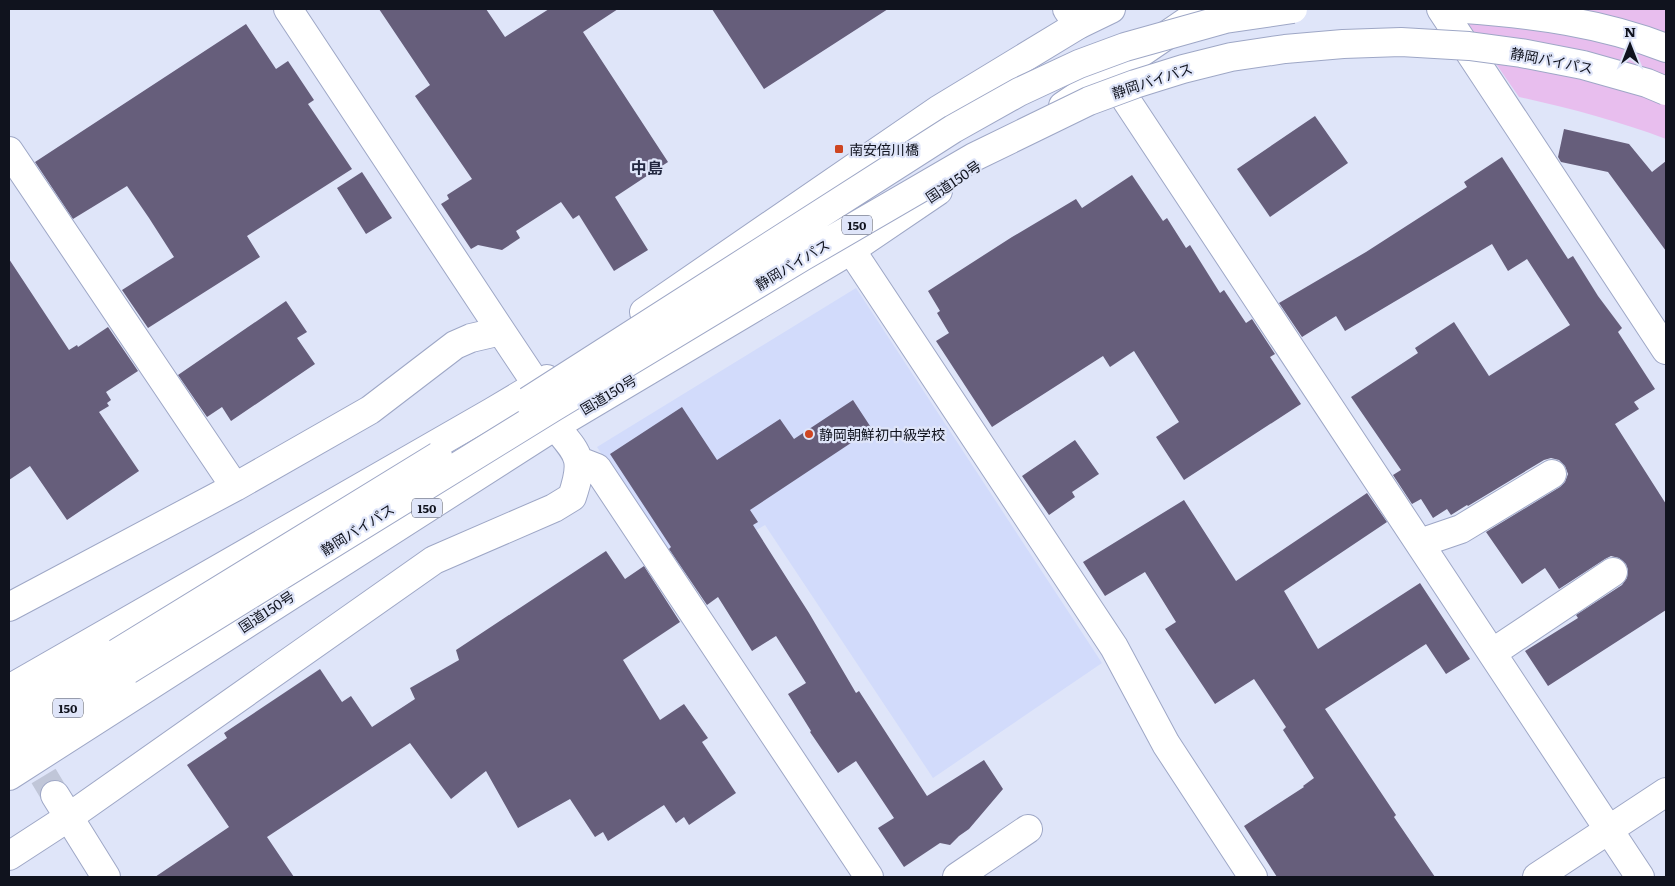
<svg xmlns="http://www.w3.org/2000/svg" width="1675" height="886" font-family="Literata,'Noto Sans JP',serif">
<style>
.built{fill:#d2dbfb}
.green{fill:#e8beee}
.building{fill:#665e7b}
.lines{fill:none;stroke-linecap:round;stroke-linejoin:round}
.minor-tunnel{stroke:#c0c6d8;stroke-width:28;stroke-dasharray:28 14;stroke-linecap:butt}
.minor-casing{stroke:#9ea7c6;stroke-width:30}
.highway-casing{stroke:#9ea7c6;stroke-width:30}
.minor{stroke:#fff;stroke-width:28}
.highway{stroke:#fff;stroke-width:28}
.highway-bridge-casing{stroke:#9ea7c6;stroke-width:30;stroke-linecap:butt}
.highway-bridge{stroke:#fff;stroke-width:28}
.poi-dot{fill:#ce4521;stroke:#dfe5f9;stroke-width:2}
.labels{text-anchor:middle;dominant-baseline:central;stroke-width:4.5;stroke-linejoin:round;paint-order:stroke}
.shield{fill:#dfe5f9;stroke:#4e5260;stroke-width:1}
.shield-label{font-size:12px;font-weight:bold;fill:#10131e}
.street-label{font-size:14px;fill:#10131e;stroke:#dfe5f9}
.poi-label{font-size:14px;fill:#10131e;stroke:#dfe5f9;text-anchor:start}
.quarter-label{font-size:16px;font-weight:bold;fill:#222740;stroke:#dfe5f9}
</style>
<rect width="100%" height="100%" fill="#dfe5f9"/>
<!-- built -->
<path class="built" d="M856,288L1102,663L933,778L765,525L681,576L597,447Z"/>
<!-- green -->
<path class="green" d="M1458,9H1666V139C1618,121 1569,108 1519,97Z"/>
<!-- building -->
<path class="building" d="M379,9H486L505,37L549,9H618L583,32L668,162L615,197L648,250L614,271L579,215L573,219L561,202L516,231L520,238L502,250L478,245L471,249L441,204L449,199L447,195L472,179L415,96L430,85Z
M712,9H888L764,89Z
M246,24L276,69L288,61L314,100L308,104L352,169L247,236L260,257L148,328L122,290L174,257L149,218L127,186L73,219L35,162Z
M1315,116L1348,163L1270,217L1237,169Z
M1564,129L1629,144L1652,172L1666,161V251L1608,172L1561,162L1558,157Z
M1502,157L1568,259L1573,256L1598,296L1622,328L1618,332L1655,389L1634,402L1639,409L1615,424L1666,504V610L1548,686L1525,651L1578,618L1576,615L1622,585L1627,578L1628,570L1626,564L1619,558L1611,556L1605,559L1559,589L1545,568L1522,584L1486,532L1560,487L1565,482L1568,474L1565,466L1559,460L1551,458L1544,460L1468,506L1467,505L1451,515L1447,509L1433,518L1421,499L1412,504L1393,475L1401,470L1351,397L1418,353L1415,348L1454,322L1489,376L1570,325L1527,259L1508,271L1492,244L1345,331L1336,316L1302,337L1279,303L1366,252L1467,187L1464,182Z
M362,172L392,218L366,234L337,188Z
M1132,175L1163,221L1167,218L1186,248L1190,245L1220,293L1224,290L1246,323L1252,319L1275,354L1270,357L1301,404L1184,480L1156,437L1179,422L1134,351L1110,367L1103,356L992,427L936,341L949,333L937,313L940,311L928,291L1012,237L1076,199L1082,208Z
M9,259L69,350L77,345L78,347L108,327L138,371L106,392L111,400L107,403L109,406L99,412L139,471L67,520L30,466L9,480Z
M286,301L307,332L297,338L315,364L231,421L222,407L207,417L178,375Z
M853,400L872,429L750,510L758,522L753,525L809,613L856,693L859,691L927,796L984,760L1003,789L969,829L959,836L950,845L940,843L904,867L878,828L894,818L856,761L838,773L810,732L811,731L788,694L806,683L776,636L752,651L718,597L707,605L669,549L671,547L610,454L682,407L717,460L780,419L794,439Z
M1075,440L1099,474L1072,492L1075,497L1049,515L1022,476Z
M1367,493L1387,522L1284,591L1318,649L1420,583L1470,659L1446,674L1426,644L1325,709L1396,815L1394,817L1435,877H1277L1244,826L1304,787L1303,786L1314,778L1283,730L1286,727L1254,679L1215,704L1165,629L1176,622L1145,572L1105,596L1083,562L1184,500L1236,581Z
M606,551L625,579L644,566L680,622L623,660L660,720L684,704L708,738L702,742L736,793L689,825L684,817L676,823L664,805L608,841L603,832L595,837L570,799L518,828L486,771L451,799L410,743L267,837L294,877H155L229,827L187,765L227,738L224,733L320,669L342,702L351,696L372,727L415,699L410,688L459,660L456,650Z"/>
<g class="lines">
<!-- minor-tunnel -->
<path class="minor-tunnel" d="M22,740L55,795"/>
<!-- minor casing -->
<g class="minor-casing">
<path id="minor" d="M288,9L501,331
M1067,9L1078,25
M1441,9L1666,350
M1109,74L1640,877
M9,151L235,487
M851,250L1114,647L1166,744L1253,877
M579,461L597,468L869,877
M1420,543L1461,529L1552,474
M9,607L235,487L370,410L455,345L471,338L501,331L537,385
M1492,653L1613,572
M55,795L106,877
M9,856L69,817L434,560L554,508L572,497C585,458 579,455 555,426
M957,877L1028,829
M1537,877L1666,792"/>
</g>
<!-- highway casing -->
<g class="highway-casing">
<path id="highway" d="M1465,9C1533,14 1602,23 1666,48
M1063,106L1205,9
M644,312L938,110L1078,25L1111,9
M9,689L492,412L547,379
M9,718L117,653
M9,745L128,670
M9,776L555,426L851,250L938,191"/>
</g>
<!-- minor -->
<use href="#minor" class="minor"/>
<!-- highway -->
<use href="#highway" class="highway"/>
<!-- highway-bridge casing -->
<g class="highway-bridge-casing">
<path id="highway-bridge" d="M528,401L953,129L1019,92L1079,64L1125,47L1225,19L1293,9
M117,653L438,456
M128,670L552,408L802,257L974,157L1089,101L1135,84L1183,69L1231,57L1285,49L1343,44L1401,42L1469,46L1521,53L1583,65L1647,83L1666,91"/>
</g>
<!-- highway-bridge -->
<use href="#highway-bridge" class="highway-bridge"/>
</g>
<!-- markers -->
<g class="poi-dot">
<rect x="834" y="144" width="10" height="10" rx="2.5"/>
<circle cx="809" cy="434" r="5"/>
</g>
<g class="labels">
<!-- shield labels -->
<g class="shield">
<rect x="842" y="215.5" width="30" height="19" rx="4"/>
<rect x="412" y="498.5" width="30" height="19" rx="4"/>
<rect x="53" y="698.5" width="30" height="19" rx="4"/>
</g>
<g class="shield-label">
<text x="857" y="225">150</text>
<text x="427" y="508">150</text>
<text x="68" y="708">150</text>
</g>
<!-- street labels -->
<g class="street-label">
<text transform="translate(1552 60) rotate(11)">静岡バイパス</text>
<text transform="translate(1152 80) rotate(-18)">静岡バイパス</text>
<text transform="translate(953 181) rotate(-34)">国道150号</text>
<text transform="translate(792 264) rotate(-31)">静岡バイパス</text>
<text transform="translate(608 394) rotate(-31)">国道150号</text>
<text transform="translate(357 529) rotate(-32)">静岡バイパス</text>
<text transform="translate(266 611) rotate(-33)">国道150号</text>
</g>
<!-- poi labels -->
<g class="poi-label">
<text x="849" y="149">南安倍川橋</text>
<text x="819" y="434">静岡朝鮮初中級学校</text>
</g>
<!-- quarter labels -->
<g class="quarter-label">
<text x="647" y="167">中島</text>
</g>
</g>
<!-- border -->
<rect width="1675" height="886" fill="none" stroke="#10131e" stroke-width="20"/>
<!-- north arrow -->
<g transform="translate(1630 45)" stroke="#dfe5f9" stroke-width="4" paint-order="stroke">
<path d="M0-4L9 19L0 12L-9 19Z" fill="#10131e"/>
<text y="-8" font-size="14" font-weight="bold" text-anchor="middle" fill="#10131e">N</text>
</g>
</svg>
